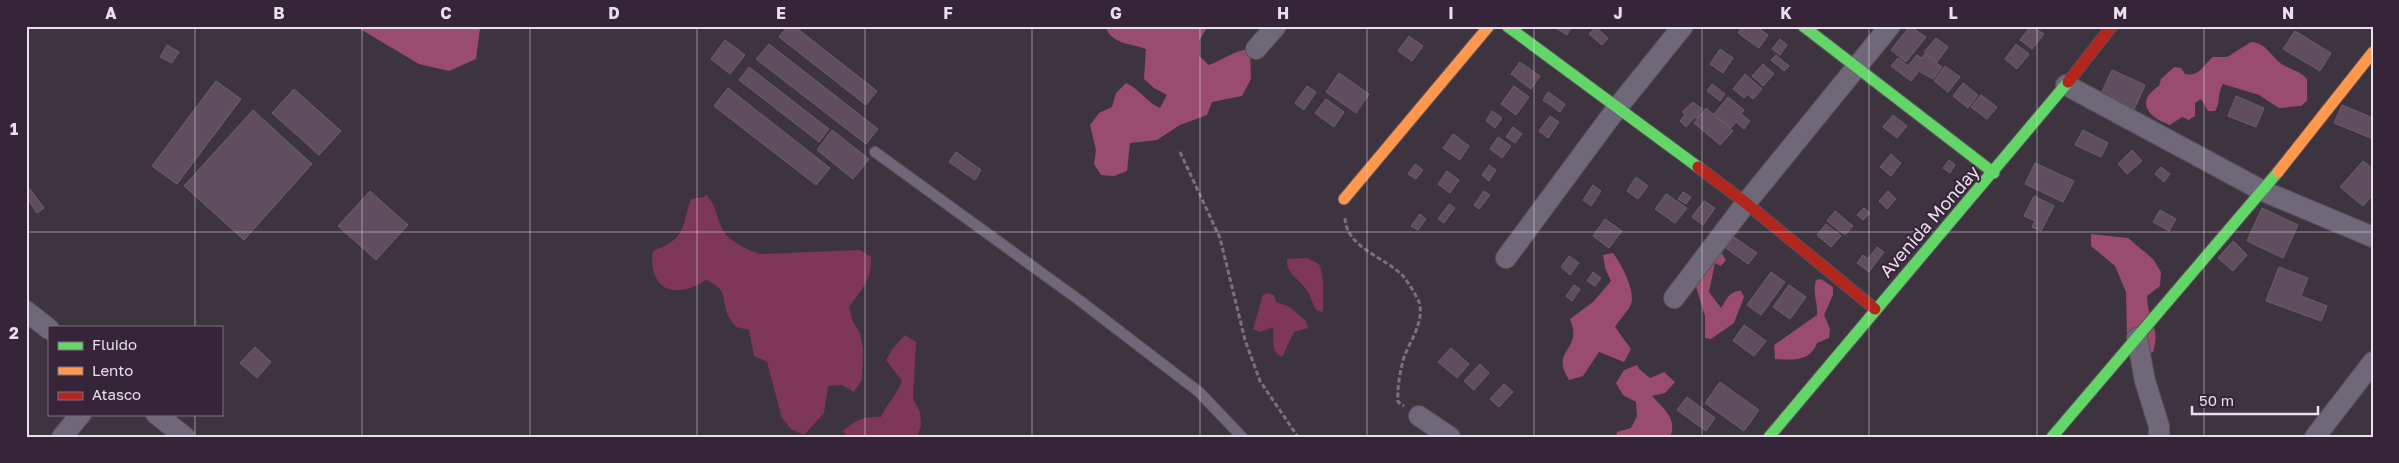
<svg xmlns="http://www.w3.org/2000/svg" width="2399" height="463" font-family="'Golos Text',sans-serif">
<style>
.green{fill:#7e3755}
.forest{fill:#9a4c6c}
.building{fill:#604d5d;stroke:#6a6169}
.lines{fill:none;stroke-linecap:round;stroke-linejoin:round}
.lane-casing{stroke:#58505a;stroke-width:12}
.street-casing{stroke:#58505a;stroke-width:22}
.fast-casing{stroke:#58505a;stroke-width:13}
.slow-casing{stroke:#58505a;stroke-width:13}
.jam-casing{stroke:#58505a;stroke-width:13}
.path{stroke:#78717f;stroke-width:3;stroke-dasharray:5 2.5;stroke-linecap:butt}
.lane{stroke:#6f6879;stroke-width:10}
.street{stroke:#6f6879;stroke-width:20}
.fast{stroke:#63d668;stroke-width:11}
.slow{stroke:#ff974d;stroke-width:11}
.jam{stroke:#b3261e;stroke-width:11}
.grid{fill:none;stroke:#eadfec;stroke-width:1;stroke-opacity:0.55}
.labels{text-anchor:middle;dominant-baseline:central;stroke-width:4;stroke-linejoin:round;paint-order:stroke}
.street-label{font-size:18px;fill:#eadfec;stroke:#362539}
.neatline{fill:none;stroke:#eadfec;stroke-width:2}
.grid-label{font-size:16px;text-anchor:middle;font-weight:bold;fill:#eadfec}
</style>
<rect width="100%" height="100%" fill="#3d343f"/>
<!-- green -->
<path class="green" d="M706,194C718,209 715,215 723,230C727,240 750,251 760,254L860,250L871,257C872,280 862,289 849,307L853,322L860,333L863,349L862,380L854,392L842,385L828,386L824,413L804,435L791,429L782,418L767,362L754,356L749,330L736,327C733,323 728,317 727,313C721,293 728,292 707,280C699,284 689,290 680,290C656,292 650,270 653,251C687,238 681,228 691,199L704,197Z
M1307,258L1319,264C1325,279 1323,296 1323,312L1316,310C1313,305 1311,298 1308,292C1302,281 1285,273 1287,259Z
M1267,293L1274,295L1276,302L1290,307L1306,321L1308,328L1294,332L1282,357C1269,350 1275,339 1273,327L1260,332L1253,329L1263,295Z
M905,335L916,342L913,399L920,412L921,426L917,437H847L843,431C856,420 864,416 881,417C887,403 897,395 902,381L886,360L893,348Z"/>
<!-- forest -->
<path class="forest" d="M355,26H478L480,29L476,59L449,71L419,64Z
M1105,26H1208L1199,41V56L1209,65C1225,59 1233,51 1250,49L1251,79L1242,96L1212,102L1207,115L1180,125L1157,140L1130,143L1127,171L1114,176L1101,175L1094,164L1096,150L1090,125L1099,113L1112,107L1116,93L1126,83C1141,90 1145,101 1160,108L1167,95L1154,88L1144,79L1146,49C1130,43 1112,45 1105,26Z
M2251,42C2267,43 2271,57 2283,65C2294,71 2298,70 2307,79V101L2301,106L2279,108L2259,95L2223,84C2217,93 2221,102 2215,111H2208L2201,99L2195,103V116L2189,120L2182,117L2170,125C2149,118 2134,102 2159,86L2161,79L2174,67L2181,68L2185,74C2200,77 2203,65 2213,57H2227Z
M2091,234L2128,238L2153,259L2161,272L2160,286L2147,296C2147,320 2161,327 2153,352L2142,358L2127,336L2126,292L2115,266L2091,246Z
M1720,250L1726,260L1721,266L1715,263L1709,292L1721,308C1727,299 1729,291 1741,291L1744,297L1734,323L1711,339L1705,338V316L1694,280Z
M1613,253C1621,263 1636,292 1631,304C1629,310 1619,320 1615,327L1631,349L1624,362L1599,352L1583,376L1569,380C1549,348 1584,352 1570,319L1593,302L1611,281L1605,268L1603,255Z
M1821,279L1833,287V295L1824,315L1830,329L1829,338L1817,343C1810,362 1793,360 1775,359L1774,345L1817,315C1818,302 1812,293 1816,280Z
M1637,365L1639,369L1650,378L1664,372L1675,382L1665,393L1652,396C1663,408 1678,419 1670,437H1616L1617,432L1631,428L1637,416L1636,402L1623,395L1616,383L1624,370Z"/>
<!-- building -->
<path class="building" d="M788,26H794L877,91L866,105L779,37Z
M1552,26H1569L1571,28L1567,35Z
M1743,26H1756L1768,35L1759,48L1738,33Z
M1910,26L1926,37L1906,62L1891,50Z
M2031,26L2044,34L2032,49L2020,40Z
M1596,27L1608,38L1602,45L1589,34Z
M2295,31L2331,53L2320,71L2283,49Z
M1409,36L1423,46L1412,61L1398,51Z
M1936,38L1948,47L1937,62L1924,52Z
M1780,39L1787,45L1780,55L1772,49Z
M725,40L745,55L730,74L711,59Z
M769,44L878,129L866,144L756,59Z
M2016,44L2029,54L2017,69L2005,59Z
M167,45L179,52L172,63L160,57Z
M1720,49L1733,58L1723,73L1710,64Z
M1925,54L1942,67L1933,79L1919,71L1911,81L1891,66L1898,58L1908,66L1917,55L1921,58Z
M1776,55L1789,66L1784,71L1771,60Z
M1520,62L1540,76L1531,89L1511,74Z
M1763,64L1774,74L1763,86L1752,76Z
M1945,66L1960,77L1948,92L1934,81Z
M749,67L829,129L819,142L739,80Z
M2112,70L2145,85L2132,114L2099,98Z
M1339,73L1369,94L1356,113L1326,92Z
M1745,74L1762,89L1753,99L1747,94L1744,98L1733,89Z
M216,81L241,99L177,184L152,166Z
M1963,83L1978,95L1968,108L1953,96Z
M1712,84L1725,94L1720,101L1707,91Z
M1307,86L1316,92L1304,110L1295,103Z
M1514,86L1529,97L1516,115L1501,104Z
M728,88L830,168L816,185L714,106Z
M294,89L341,131L319,155L272,113Z
M1548,92L1565,104L1560,112L1543,100Z
M1981,95L1997,107L1987,119L1971,107Z
M2236,96L2264,108L2256,127L2228,116Z
M1728,97L1744,110L1741,114L1750,121L1744,129L1736,122L1731,128L1714,114Z
M1326,99L1344,112L1334,127L1315,113Z
M1693,102L1702,109L1699,113L1701,114L1697,118L1695,117L1686,127L1680,121L1685,115L1682,112Z
M2342,105L2373,118V139L2334,123Z
M1706,108L1733,131L1720,145L1694,123Z
M253,110L312,164L244,240L184,186Z
M1492,111L1502,118L1495,128L1486,121Z
M1893,115L1907,126L1897,138L1883,127Z
M1550,116L1559,122L1548,138L1539,131Z
M1513,127L1522,134L1515,143L1506,137Z
M832,130L869,159L853,179L817,150Z
M2083,130L2108,143L2101,157L2075,145Z
M1453,134L1469,146L1460,160L1443,148Z
M1498,137L1511,146L1502,158L1490,149Z
M2132,150L2142,161L2127,174L2118,164Z
M956,152L981,170L975,180L949,162Z
M1891,154L1901,163L1891,176L1880,167Z
M1949,160L1955,165L1950,173L1943,168Z
M2363,161L2373,169V195L2363,206L2340,187Z
M2035,163L2074,181L2063,202L2025,184Z
M1415,164L1423,170L1416,179L1408,174Z
M1489,165L1496,170L1489,181L1482,175Z
M2161,167L2170,174L2164,182L2155,174Z
M1447,171L1459,180L1450,193L1438,184Z
M1636,177L1648,186L1638,199L1627,191Z
M1593,185L1601,191L1591,206L1583,200Z
M30,189L44,208L37,213L26,197V191Z
M370,191L408,225L376,260L338,226Z
M1484,191L1490,195L1479,209L1474,205Z
M1888,191L1896,199L1887,209L1879,201Z
M1683,192L1691,197L1686,204L1678,199Z
M1666,194L1687,208L1675,223L1655,209Z
M2034,196L2054,206L2041,231L2032,227L2035,221L2024,216Z
M1704,201L1715,208L1703,225L1692,217Z
M1449,204L1455,208L1444,223L1438,219Z
M1864,208L1870,213L1863,220L1857,215Z
M2262,208L2298,225L2283,258L2247,241Z
M2160,210L2176,219L2169,231L2153,222Z
M1835,211L1853,226L1845,235L1827,221Z
M1420,214L1426,219L1418,230L1411,226Z
M1605,219L1622,231L1609,248L1593,236Z
M1826,224L1841,236L1831,247L1817,235Z
M1734,237L1757,253L1748,264L1726,248Z
M2233,241L2247,255L2233,271L2218,258Z
M1877,247L1884,252L1869,272L1857,263L1863,255L1868,259Z
M1569,256L1579,263L1570,275L1561,267Z
M2279,267L2308,278L2301,296L2327,306L2321,321L2266,301Z
M1593,272L1601,278L1595,286L1587,281Z
M1771,272L1785,282L1761,315L1747,305Z
M1574,285L1580,289L1572,301L1566,296Z
M1789,285L1806,297L1790,319L1773,307Z
M1744,325L1766,341L1754,356L1733,341Z
M255,347L271,362L257,378L240,363Z
M1451,348L1469,364L1457,378L1438,362Z
M1480,364L1489,373L1474,390L1464,381Z
M1720,382L1759,410L1744,431L1705,403Z
M1504,384L1513,392L1499,407L1490,399Z
M1687,397L1715,418L1706,431L1677,410Z"/>
<g class="lines">
<!-- lane casing -->
<g class="lane-casing">
<path id="lane" d="M875,152L1079,300L1199,392L1242,437"/>
</g>
<!-- street casing -->
<g class="street-casing">
<path id="street" d="M1256,49L1276,26
M2066,85L2263,191L2373,237
M1506,258L1617,108L1683,26
M1674,298L1746,203L1890,26
M26,311L49,329
M2137,338L2145,381L2159,426V437
M156,414L185,437
M1419,416L1450,437
M62,437L81,414
M2315,437L2373,362"/>
</g>
<!-- fast casing -->
<g class="fast-casing">
<path id="fast" d="M1507,26L1698,167
M1803,26L1994,173
M1769,437L2068,82
M2052,437L2278,172"/>
</g>
<!-- slow casing -->
<g class="slow-casing">
<path id="slow" d="M2278,172L2373,52
M1344,199L1489,26"/>
</g>
<!-- jam casing -->
<g class="jam-casing">
<path id="jam" d="M2068,82L2112,26
M1698,167L1746,203L1875,309"/>
</g>
<!-- path -->
<path class="path" d="M1180,152L1220,238L1245,340L1260,381L1298,437
M1345,218C1346,248 1387,258 1403,276C1408,282 1416,295 1419,302C1425,321 1410,341 1404,357C1400,372 1397,387 1398,402L1404,406"/>
<!-- lane -->
<use href="#lane" class="lane"/>
<!-- street -->
<use href="#street" class="street"/>
<!-- fast -->
<use href="#fast" class="fast"/>
<!-- slow -->
<use href="#slow" class="slow"/>
<!-- jam -->
<use href="#jam" class="jam"/>
</g>
<!-- grid -->
<path class="grid" d="M195,26V327M362,26V437M530,26V437M697,26V437M865,26V437M1032,26V437M1200,26V437M1367,26V437M1534,26V437M1702,26V437M1869,26V437M2037,26V437M2204,26V437M26,232H2373M195,414V437"/>
<g class="labels">
<!-- street labels -->
<g class="street-label">
<text transform="translate(1929 221) rotate(-49)">Avenida Monday</text>
</g>
</g>
<!-- border -->
<rect width="2399" height="463" fill="none" stroke="#362539" stroke-width="55"/>
<!-- legend -->
<rect x="48" y="326" width="175" height="90" fill="#362539" stroke="#7e6f81"/>
<rect x="58" y="342" width="25" height="8" fill="#63d668" stroke="#7e6f81"/>
<text x="92" y="350" font-size="15" fill="#eadfec">Fluido</text>
<rect x="58" y="367" width="25" height="8" fill="#ff974d" stroke="#7e6f81"/>
<text x="92" y="376" font-size="15" fill="#eadfec">Lento</text>
<rect x="58" y="392" width="25" height="8" fill="#b3261e" stroke="#7e6f81"/>
<text x="92" y="400" font-size="15" fill="#eadfec">Atasco</text>
<!-- scale -->
<path d="M2192 406v8h126v-8" fill="none" stroke="#eadfec" stroke-width="2.5"/>
<text x="2199" y="406" font-size="15" fill="#eadfec" stroke="#362539" stroke-width="4" paint-order="stroke">50 m</text>
<rect x="28" y="28" width="2344" height="408" class="neatline"/>
<g class="grid-label">
<text x="111" y="19">A</text>
<text x="279" y="19">B</text>
<text x="446" y="19">C</text>
<text x="614" y="19">D</text>
<text x="781" y="19">E</text>
<text x="948" y="19">F</text>
<text x="1116" y="19">G</text>
<text x="1283" y="19">H</text>
<text x="1451" y="19">I</text>
<text x="1618" y="19">J</text>
<text x="1786" y="19">K</text>
<text x="1953" y="19">L</text>
<text x="2120" y="19">M</text>
<text x="2288" y="19">N</text>
<text x="14" y="135">1</text>
<text x="14" y="339">2</text>
</g>
</svg>
